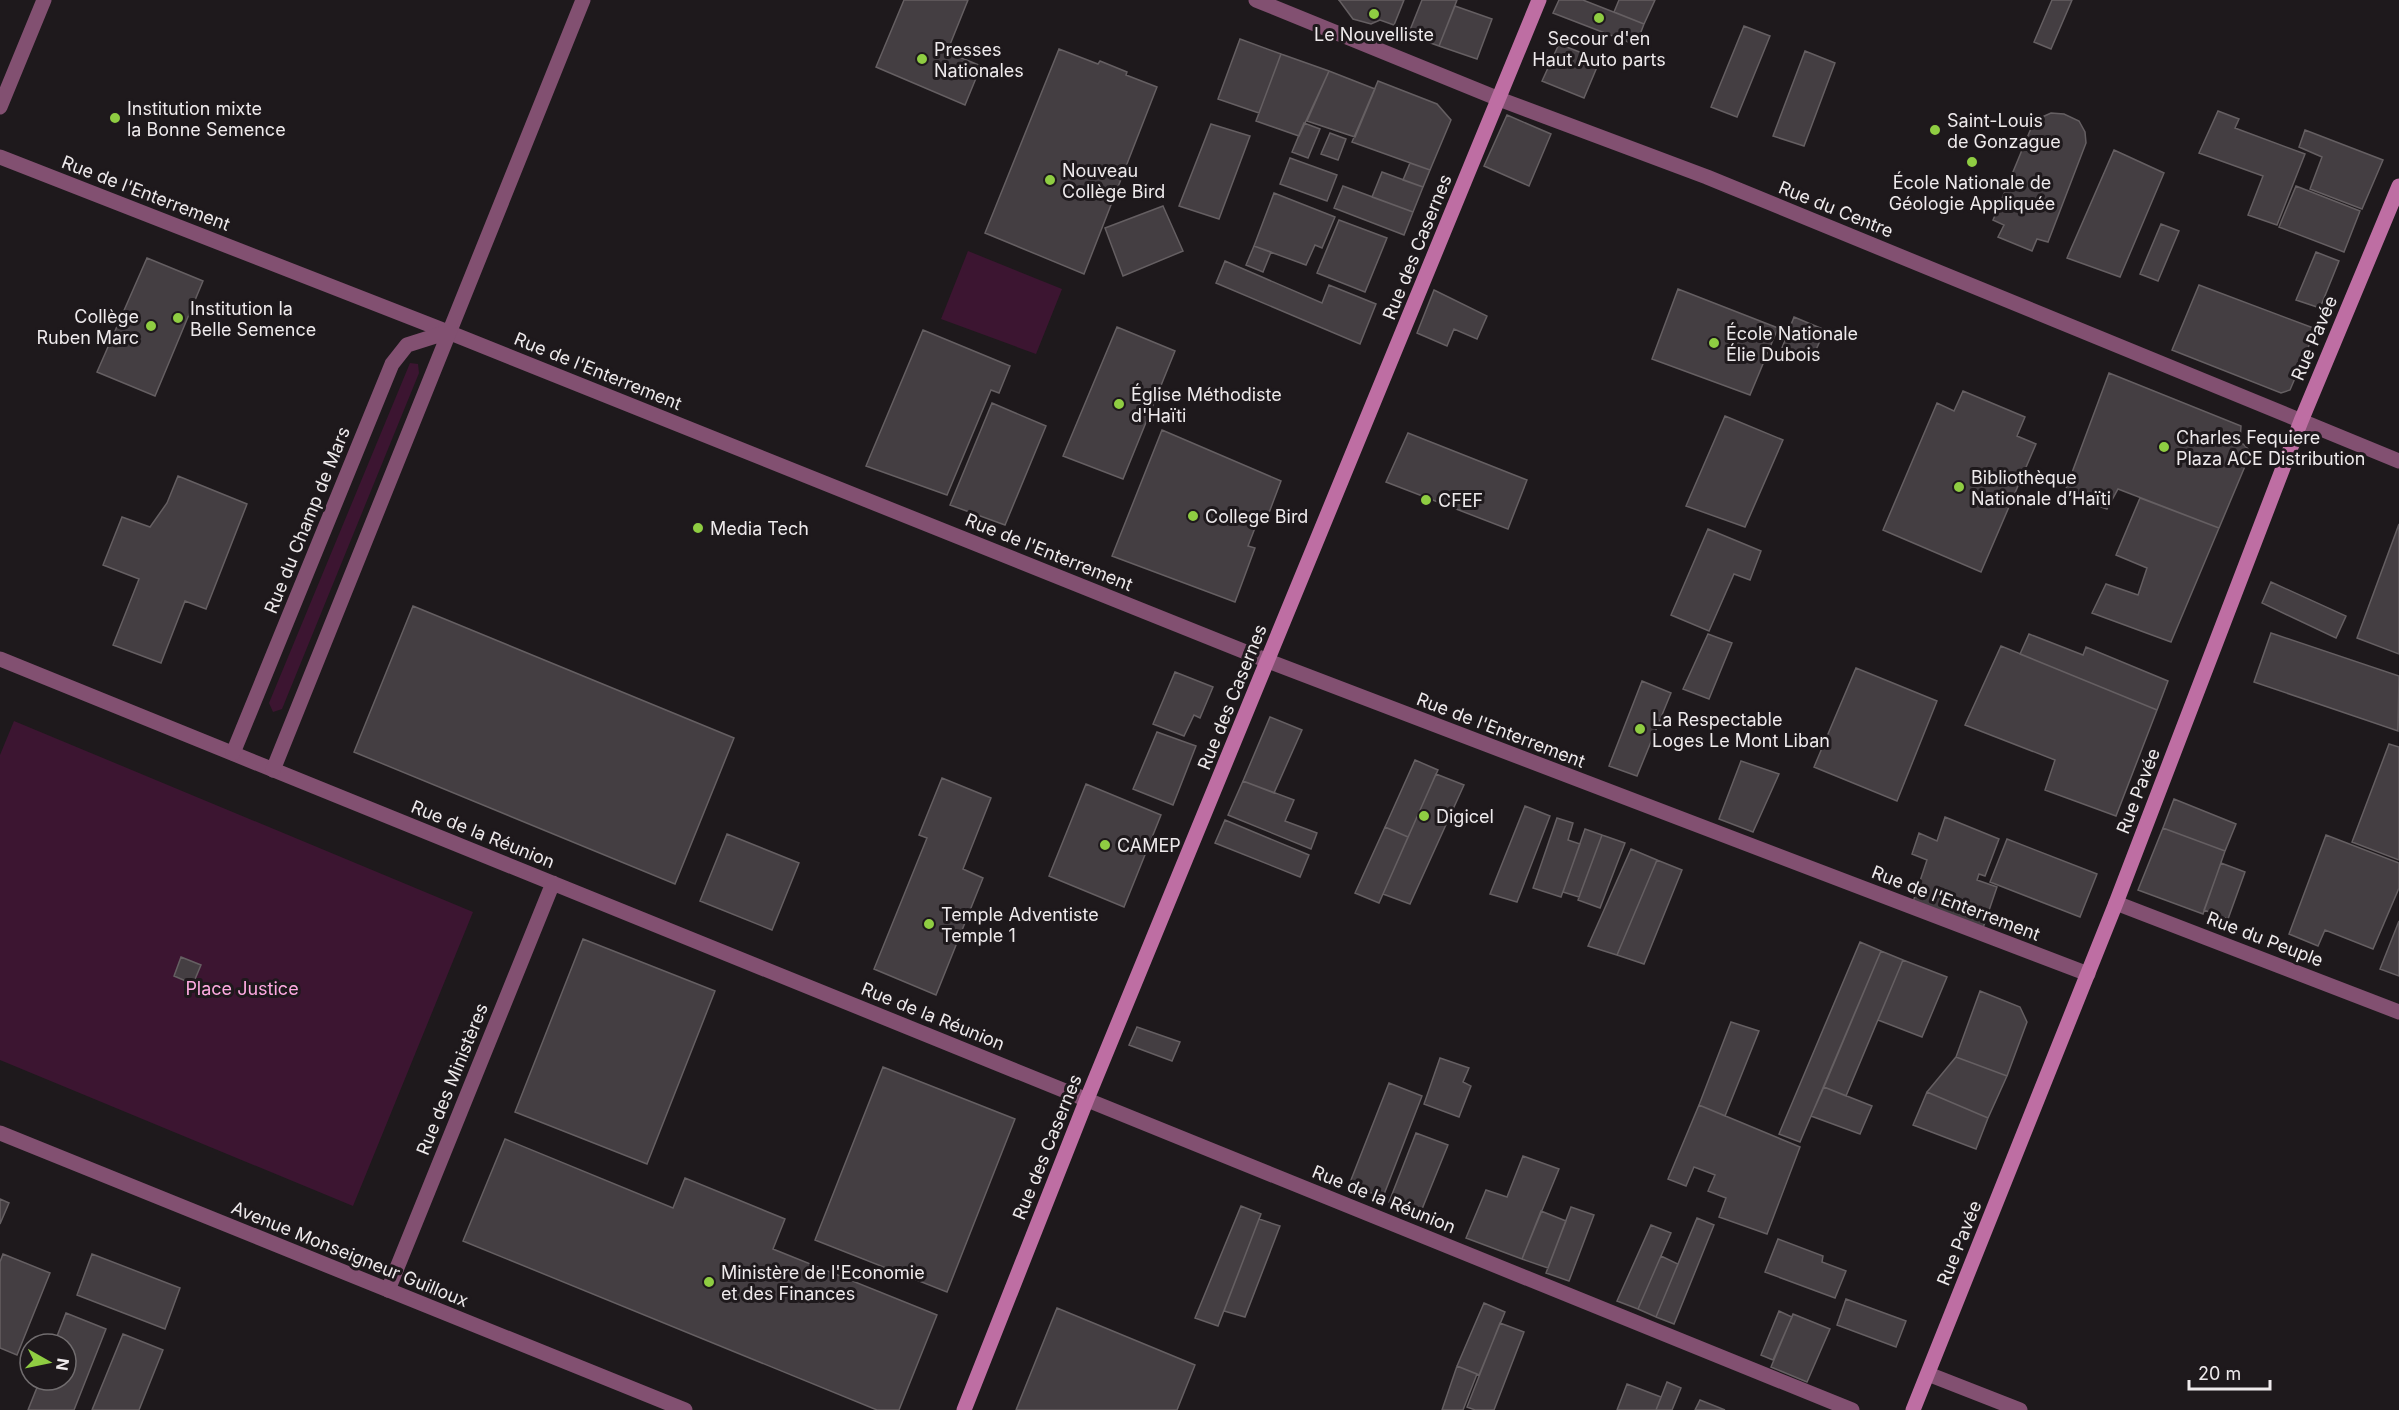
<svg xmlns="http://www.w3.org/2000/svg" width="2399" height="1410" font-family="Inter,sans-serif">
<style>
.green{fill:#3c1531}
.building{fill:#443e42;stroke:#655f62;stroke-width:1.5}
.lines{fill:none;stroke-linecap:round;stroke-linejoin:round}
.minor{stroke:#825071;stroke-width:15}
.tertiary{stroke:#825071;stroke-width:15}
.secondary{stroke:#be6ea3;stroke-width:15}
.poi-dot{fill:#8fcd42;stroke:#1e191c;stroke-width:2}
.labels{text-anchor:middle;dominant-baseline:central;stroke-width:6;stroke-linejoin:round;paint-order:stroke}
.poi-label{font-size:18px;fill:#eeeaec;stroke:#1e191c;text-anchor:start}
.street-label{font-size:18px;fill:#eeeaec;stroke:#1e191c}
.park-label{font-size:18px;fill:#feaae1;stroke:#1e191c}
</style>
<rect width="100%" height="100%" fill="#1e191c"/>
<!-- green -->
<path class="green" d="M968,251L1062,289L1036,354L941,319Z
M410,363L418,364L419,373L282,709L273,712L269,703Z
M14,721L473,912L353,1206L0,1060V755Z"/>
<!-- building -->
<path class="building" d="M904,0H968L947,52L981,66L965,105L876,67Z
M1339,0H1338H1404L1394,25L1380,20L1371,24L1353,19Z
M1422,0H1457L1439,46L1408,35Z
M1559,0H1583L1644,24L1636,45L1553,13Z
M1619,0H1655L1644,24L1614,12Z
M2052,0H2072L2051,49L2034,42Z
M1455,6L1492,19L1477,59L1439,46Z
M1744,26L1770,36L1737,117L1711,107Z
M1240,39L1281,54L1259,113L1218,99Z
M1559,44L1600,60L1584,98L1542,81Z
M1059,49L1098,64L1100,61L1127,72L1126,75L1157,87L1084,274L985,233Z
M1805,51L1835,63L1804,146L1773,136Z
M1281,54L1329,71L1299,136L1256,121Z
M1329,71L1375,89L1355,137L1307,121Z
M1378,81L1437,104L1451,120L1430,170L1352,142Z
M2218,111L2239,119L2235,128L2305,154L2277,225L2248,215L2263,176L2199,153Z
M2051,113L2064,114L2079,121L2085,132L2086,143L2048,242L2037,239L2032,251L1998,237L2004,225L1993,220L2032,126L2040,118Z
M1507,115L1551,134L1529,186L1484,166Z
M1304,123L1320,129L1308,158L1292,152Z
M1211,124L1250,136L1219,219L1179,206Z
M2305,130L2383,160L2362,209L2310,189L2322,157L2299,147Z
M1330,133L1346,139L1338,160L1321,154Z
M2114,150L2164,173L2120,277L2067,258Z
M1290,158L1337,175L1327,201L1280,184Z
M1410,163L1430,170L1423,187L1403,180Z
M1382,172L1423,187L1413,212L1372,197Z
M1343,186L1413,212L1404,235L1334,208Z
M2296,186L2360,211L2344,252L2279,227Z
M1274,193L1335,217L1322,248L1315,245L1306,265L1254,246Z
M1163,206L1183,251L1123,276L1105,228Z
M1339,220L1387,238L1365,292L1317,273Z
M2161,224L2179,231L2158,281L2140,274Z
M1254,246L1271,252L1263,272L1246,265Z
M2316,252L2339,261L2320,308L2296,300Z
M147,258L203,281L155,396L97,372Z
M1225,261L1322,303L1329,285L1376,304L1360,344L1216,283Z
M2199,285L2316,329L2290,390L2281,393L2172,350Z
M1678,289L1778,328L1750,395L1652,359Z
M1434,290L1487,316L1477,339L1454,329L1447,346L1417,333Z
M1794,317L1825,330L1810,363L1780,353Z
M1117,327L1175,351L1123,479L1063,456Z
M923,330L1010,366L999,393L991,390L947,495L866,466Z
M2109,373L2241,426L2240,441L2251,452L2219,528L2118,489L2107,509L2064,494Z
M1963,391L2025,417L2017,436L2036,444L1981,572L1883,530L1937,403L1954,411Z
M992,403L1046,426L1005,525L950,505Z
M1725,416L1783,440L1745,527L1686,506Z
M1162,430L1281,481L1267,518L1260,515L1248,546L1255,548L1235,602L1112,556Z
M1408,433L1527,480L1508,529L1386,482Z
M178,476L247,504L206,609L185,601L161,663L113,645L139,579L103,565L122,517L150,527L167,503Z
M2140,498L2219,528L2171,642L2092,613L2106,584L2138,595L2147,568L2116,555Z
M2399,524V654L2357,638Z
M1708,529L1761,551L1750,580L1734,574L1709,631L1671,615Z
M2271,582L2346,616L2336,638L2262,603Z
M413,606L734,738L675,884L354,752Z
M2271,633L2399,676L2398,731L2254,682Z
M1708,634L1732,643L1709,699L1683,689Z
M2029,634L2083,655L2086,647L2168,681L2157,710L2020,654Z
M2001,646L2157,710L2116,816L2045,790L2055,760L1965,725Z
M1856,668L1937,701L1897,801L1814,767Z
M1175,672L1213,687L1200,718L1194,715L1184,736L1153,724Z
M1642,681L1671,693L1637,776L1609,766Z
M1270,717L1302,730L1274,793L1243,781Z
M1157,732L1196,746L1173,805L1133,789Z
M2389,744L2399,747V860L2352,842Z
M1415,760L1438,770L1408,837L1385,827Z
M1741,761L1779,774L1753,832L1719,819Z
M1436,774L1464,785L1410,904L1383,894Z
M942,778L991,798L963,869L983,878L936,995L874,969L927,838L919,835Z
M1243,781L1294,800L1285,821L1317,833L1311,849L1228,815Z
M1086,784L1161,815L1124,907L1049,876Z
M2174,799L2236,824L2225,851L2163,828Z
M1525,806L1550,816L1517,902L1490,894Z
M1945,817L1999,839L1985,876L1979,874L1977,880L1997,887L1983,928L1913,902L1927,860L1912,854L1919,833L1937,841Z
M1557,818L1573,823L1568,840L1580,844L1561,897L1533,888Z
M1225,820L1309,855L1300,877L1215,843Z
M1385,827L1408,837L1379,903L1355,893Z
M2163,828L2225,851L2203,914L2138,890Z
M1585,829L1602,835L1579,897L1563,892Z
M727,834L799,863L772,930L700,901Z
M1602,835L1625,843L1600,908L1578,900Z
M2326,835L2399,863V888L2373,949L2325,930L2318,946L2289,934Z
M2007,839L2097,874L2080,917L1990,882Z
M1631,849L1657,860L1617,955L1588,946Z
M1657,860L1682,870L1644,964L1617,955Z
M2221,863L2245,872L2228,919L2204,910Z
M2399,921V976L2380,969Z
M583,939L715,991L647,1164L515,1112Z
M1860,942L1881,951L1800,1142L1779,1134Z
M1881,951L1903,960L1846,1096L1824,1087Z
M181,957L201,965L193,984L174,976Z
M1903,960L1947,977L1922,1037L1878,1020Z
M1980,991L2020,1007L2027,1022L2007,1076L1956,1057Z
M1731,1022L1759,1031L1725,1116L1699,1105Z
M1137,1027L1180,1042L1172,1061L1129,1045Z
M1956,1057L2007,1076L1988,1118L1927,1092Z
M1440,1058L1469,1068L1463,1082L1471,1086L1459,1117L1424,1104Z
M883,1067L1015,1119L947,1292L815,1240Z
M1389,1083L1422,1096L1383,1197L1349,1185Z
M1824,1087L1872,1106L1860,1134L1811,1116Z
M1927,1092L1988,1118L1976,1149L1913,1125Z
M1699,1105L1800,1147L1767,1234L1719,1217L1726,1198L1708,1191L1715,1175L1694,1167L1686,1186L1668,1179Z
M1416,1133L1448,1145L1420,1214L1389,1202Z
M505,1139L673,1208L685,1178L785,1219L773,1249L937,1315L899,1410H877L463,1241Z
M1523,1156L1559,1169L1522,1259L1466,1238L1486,1190L1507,1197Z
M0,1199L9,1203L0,1224Z
M1241,1206L1261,1214L1218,1326L1195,1318Z
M1571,1207L1594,1215L1569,1281L1546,1273Z
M1541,1211L1566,1221L1548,1268L1522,1259Z
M1697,1218L1714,1225L1674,1324L1656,1317Z
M1259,1219L1280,1226L1245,1317L1224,1311Z
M1651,1225L1671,1233L1638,1309L1617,1301Z
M1778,1239L1823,1256L1822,1262L1846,1271L1835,1298L1765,1272Z
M3,1254L50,1273L17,1355L0,1348V1262Z
M92,1254L180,1288L165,1329L77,1295Z
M1661,1256L1678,1264L1656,1317L1638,1309Z
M1846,1299L1906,1321L1896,1347L1837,1325Z
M1484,1303L1505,1312L1479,1375L1457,1366Z
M1057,1308L1195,1365L1177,1410H1016Z
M1779,1311L1792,1317L1773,1360L1761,1355Z
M66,1313L106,1329L74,1410H28L40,1380H66V1344H54Z
M1793,1314L1830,1329L1807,1382L1771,1367Z
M1500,1323L1524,1332L1494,1410H1475L1467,1407Z
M123,1334L163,1350L139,1410H92Z
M1457,1366L1477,1374L1463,1410H1442Z
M1667,1382L1681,1388L1672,1410H1656Z
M1627,1384L1661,1397L1656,1410H1617Z
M1700,1400L1725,1410H1695Z"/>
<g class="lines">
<!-- minor -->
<path class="minor" d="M1256,0L1499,99L1707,177L2399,461
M0,107L44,0
M0,157L448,332L1268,661L2088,974
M0,659L1852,1410
M2116,903L2399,1012
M388,1290L553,883"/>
<!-- tertiary -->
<path class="tertiary" d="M233,753L392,364L407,345L448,332
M273,770L583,0
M0,1133L685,1410
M1928,1374L2020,1410"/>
<!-- secondary -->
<path class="secondary" d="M964,1410L1087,1099L1539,0
M1913,1410L2116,903L2301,421L2399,186"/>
</g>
<!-- markers -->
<g class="poi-dot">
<circle cx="1374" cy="14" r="6"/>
<circle cx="1599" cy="18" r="6"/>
<circle cx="922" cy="59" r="6"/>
<circle cx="115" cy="118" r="6"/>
<circle cx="1935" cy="130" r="6"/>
<circle cx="1972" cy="162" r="6"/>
<circle cx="1050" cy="180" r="6"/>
<circle cx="178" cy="318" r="6"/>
<circle cx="151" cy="326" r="6"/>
<circle cx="1714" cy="343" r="6"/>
<circle cx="1119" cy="404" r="6"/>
<circle cx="2164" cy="447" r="6"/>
<circle cx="1959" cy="487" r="6"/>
<circle cx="1426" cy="500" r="6"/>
<circle cx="1193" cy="516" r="6"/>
<circle cx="698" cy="528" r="6"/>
<circle cx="1640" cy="729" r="6"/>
<circle cx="1424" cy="816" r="6"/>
<circle cx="1105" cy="845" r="6"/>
<circle cx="929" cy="924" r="6"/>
<circle cx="709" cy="1282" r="6"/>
</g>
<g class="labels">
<!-- poi labels -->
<g class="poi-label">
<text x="1374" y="34" text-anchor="middle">Le Nouvelliste</text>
<text x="1599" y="38" text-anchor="middle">Secour d'en<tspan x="1599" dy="21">Haut Auto parts</tspan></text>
<text x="934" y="49">Presses<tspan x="934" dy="21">Nationales</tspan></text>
<text x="127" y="108">Institution mixte<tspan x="127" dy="21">la Bonne Semence</tspan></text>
<text x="1947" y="120">Saint-Louis<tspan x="1947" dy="21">de Gonzague</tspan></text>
<text x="1062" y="170">Nouveau<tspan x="1062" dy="21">Collège Bird</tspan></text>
<text x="1972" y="182" text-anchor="middle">École Nationale de<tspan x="1972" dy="21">Géologie Appliquée</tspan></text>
<text x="190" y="308">Institution la<tspan x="190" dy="21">Belle Semence</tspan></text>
<text x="139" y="316" text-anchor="end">Collège<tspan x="139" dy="21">Ruben Marc</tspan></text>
<text x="1726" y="333">École Nationale<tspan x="1726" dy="21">Élie Dubois</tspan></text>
<text x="1131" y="394">Église Méthodiste<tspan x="1131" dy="21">d'Haïti</tspan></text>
<text x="2176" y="437">Charles Fequiere<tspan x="2176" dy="21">Plaza ACE Distribution</tspan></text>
<text x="1971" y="477">Bibliothèque<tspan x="1971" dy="21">Nationale d’Haïti</tspan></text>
<text x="1438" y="500">CFEF</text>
<text x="1205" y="516">College Bird</text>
<text x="710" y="528">Media Tech</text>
<text x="1652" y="719">La Respectable<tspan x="1652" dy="21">Loges Le Mont Liban</tspan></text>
<text x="1436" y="816">Digicel</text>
<text x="1117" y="845">CAMEP</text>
<text x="941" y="914">Temple Adventiste<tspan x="941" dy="21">Temple 1</tspan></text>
<text x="721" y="1272">Ministère de l'Economie<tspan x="721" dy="21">et des Finances</tspan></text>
</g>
<!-- street labels -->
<g class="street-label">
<text transform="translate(146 193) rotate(21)">Rue de l'Enterrement</text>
<text transform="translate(1836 209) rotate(22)">Rue du Centre</text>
<text transform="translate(1417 247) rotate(-68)">Rue des Casernes</text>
<text transform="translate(2314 338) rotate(-67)">Rue Pavée</text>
<text transform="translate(598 371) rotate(22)">Rue de l'Enterrement</text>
<text transform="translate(307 520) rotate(-68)">Rue du Champ de Mars</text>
<text transform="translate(1049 552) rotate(22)">Rue de l'Enterrement</text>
<text transform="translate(1232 697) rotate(-68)">Rue des Casernes</text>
<text transform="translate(1501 730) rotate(21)">Rue de l'Enterrement</text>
<text transform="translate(2138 791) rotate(-69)">Rue Pavée</text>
<text transform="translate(483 834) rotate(22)">Rue de la Réunion</text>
<text transform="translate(1956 903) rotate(21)">Rue de l'Enterrement</text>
<text transform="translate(2265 939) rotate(21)">Rue du Peuple</text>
<text transform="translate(933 1016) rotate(22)">Rue de la Réunion</text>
<text transform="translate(452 1079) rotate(-68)">Rue des Ministères</text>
<text transform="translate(1047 1147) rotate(-68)">Rue des Casernes</text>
<text transform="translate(1384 1199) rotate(22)">Rue de la Réunion</text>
<text transform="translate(1959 1243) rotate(-68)">Rue Pavée</text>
<text transform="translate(350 1254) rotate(22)">Avenue Monseigneur Guilloux</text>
</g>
<!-- park labels -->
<g class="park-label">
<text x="242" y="988">Place Justice</text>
</g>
</g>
<!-- north arrow -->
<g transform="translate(48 1362) rotate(99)"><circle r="28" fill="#1e191c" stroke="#716d6f" stroke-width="1.5"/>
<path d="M0-4.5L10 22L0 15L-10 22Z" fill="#8fcd42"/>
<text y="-9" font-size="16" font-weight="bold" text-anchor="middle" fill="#eeeaec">N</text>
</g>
<!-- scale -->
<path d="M2189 1380v9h81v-9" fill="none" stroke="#eeeaec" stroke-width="3"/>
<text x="2198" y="1380" font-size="18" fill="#eeeaec" stroke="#1e191c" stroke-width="4.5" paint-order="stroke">20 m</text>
</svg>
